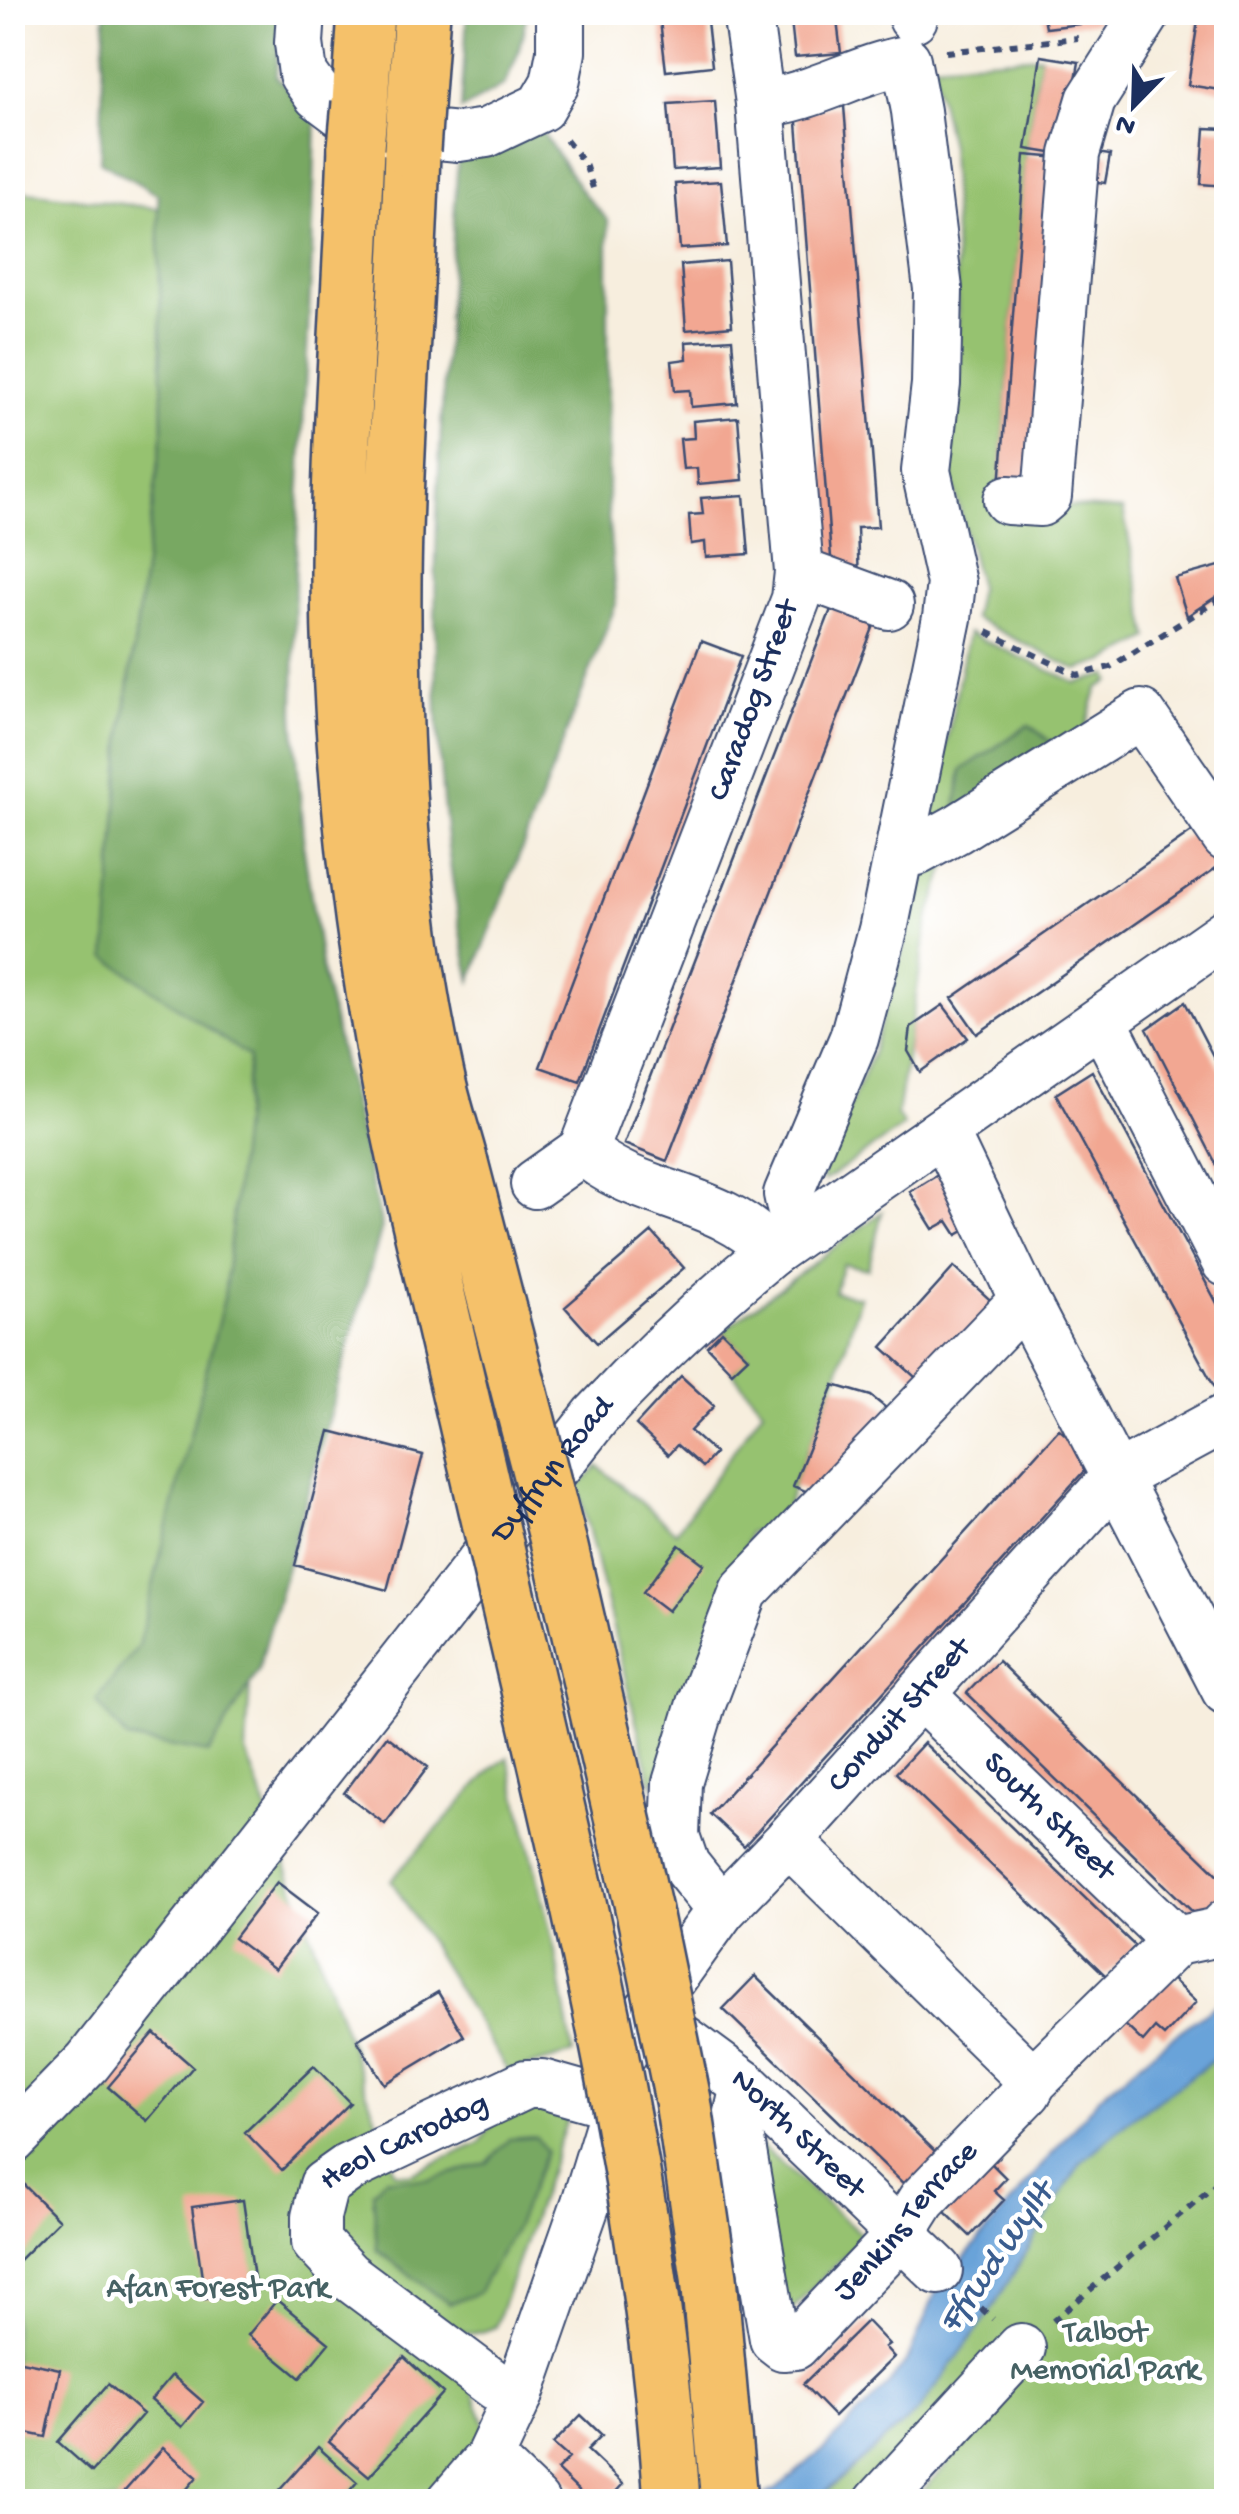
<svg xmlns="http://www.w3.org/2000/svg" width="1239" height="2514" font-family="'Gochi Hand',sans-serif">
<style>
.green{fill:#96c270;stroke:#587867;stroke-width:2.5}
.forest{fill:#78a862;stroke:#4a6c60;stroke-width:2.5}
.water{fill:#69a3d9;stroke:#42699c;stroke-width:2.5}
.building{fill:#f2a792}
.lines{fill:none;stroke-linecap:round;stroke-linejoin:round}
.minor-casing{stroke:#3c4c71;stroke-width:52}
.highway-casing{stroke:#3c4c71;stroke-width:60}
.path{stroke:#3c4c71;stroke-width:6;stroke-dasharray:8 8;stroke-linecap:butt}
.minor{stroke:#fff;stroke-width:48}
.highway{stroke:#f5c16b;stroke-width:55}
.highway-bridge-casing{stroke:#3c4c71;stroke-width:60;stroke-linecap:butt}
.highway-bridge{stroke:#f5c16b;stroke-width:55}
.labels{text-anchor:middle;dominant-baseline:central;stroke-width:9;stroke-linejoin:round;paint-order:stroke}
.street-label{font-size:32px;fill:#1b2f5e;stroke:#fff}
.park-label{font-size:32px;fill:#466264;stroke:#fff}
.water-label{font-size:35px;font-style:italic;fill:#3a5d8f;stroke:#fff}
</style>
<rect width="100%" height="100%" fill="#fff"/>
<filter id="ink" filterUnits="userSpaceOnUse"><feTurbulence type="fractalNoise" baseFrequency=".01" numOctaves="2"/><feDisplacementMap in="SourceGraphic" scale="20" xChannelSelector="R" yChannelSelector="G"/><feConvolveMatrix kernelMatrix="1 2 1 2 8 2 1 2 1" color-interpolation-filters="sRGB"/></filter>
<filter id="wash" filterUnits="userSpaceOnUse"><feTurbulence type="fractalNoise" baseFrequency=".0048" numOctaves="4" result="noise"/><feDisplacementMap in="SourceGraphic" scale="40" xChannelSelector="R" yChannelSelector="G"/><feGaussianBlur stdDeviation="2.25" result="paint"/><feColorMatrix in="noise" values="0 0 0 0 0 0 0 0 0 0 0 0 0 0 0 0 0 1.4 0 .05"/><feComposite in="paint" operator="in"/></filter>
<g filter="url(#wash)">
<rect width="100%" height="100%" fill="#f7eede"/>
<!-- green -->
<path class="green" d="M1041,56L1025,155L1000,487L1065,506L1123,510L1149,638L1106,661L1077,670L973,618L979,587L950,470L960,364L950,146L932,64Z
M13,190L202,214L162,341L163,430L123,727L115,838L287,1030L246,1752L395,2172L410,2174L480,2143L499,2114C525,2107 551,2093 567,2120L495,2327C476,2335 466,2337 449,2325L512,2501L13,2502Z
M968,633L1076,683L1108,675L1111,681L1098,688L1084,732L1059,748L1028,725L962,770L954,820L929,833Z
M954,844L928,920L897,1115L904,1126L824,1181L821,1175L872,1054L905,943L923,860Z
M882,1212L868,1269L843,1264L834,1292L860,1297L834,1385L793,1486L782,1525L749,1532L737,1583L652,1786L578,1487L598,1466L676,1532L763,1409L732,1372L747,1356L722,1331Z
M508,1757L557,1959L573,2054L508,2072L391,1880L492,1769Z
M1226,2051V2501H914L996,2409L858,2501L815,2502L918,2411L988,2315L1081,2162L1128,2121Z
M754,2140L863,2236L784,2318Z"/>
<!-- forest -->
<path class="forest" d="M105,13H281L276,76L316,119L312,257L295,579L294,714L304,849L323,977L382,1227L258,1671L209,1753L127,1739L96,1701L138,1646L224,1298L249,1057L106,957L123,727L163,430L158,195L100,161Z
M467,13H525L526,18L518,54L504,85L461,110Z
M539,127L583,193L608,220V512L616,604L471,981C409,711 443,426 458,154Z
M1029,725L1059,748L954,820L962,770Z
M536,2137L546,2151L515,2228L478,2293L449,2304L377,2250L373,2192L386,2178L429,2180L487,2163L509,2139Z"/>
<!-- water -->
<path class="water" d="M1226,1998V2051L1128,2121L1081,2162L988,2315L918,2411L815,2501L750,2502L775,2490L825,2448L888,2385L908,2359L936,2292L1100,2096L1165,2042Z"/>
<g id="blocks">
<!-- building -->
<path class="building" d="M659,12H706L712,66L666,71Z
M790,12H836L841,53L795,57Z
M1043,12H1096L1097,22L1046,28Z
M1199,14L1226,18V91L1188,85Z
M1041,56L1079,62L1063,155L1026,149Z
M715,101L720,167L673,170L668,104Z
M844,106L878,527L857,528L859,581L832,570L796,110Z
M1205,128L1226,129V186L1201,184Z
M1090,152L1110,155L1105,183L1085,180Z
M1025,155L1060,158L1036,490L1000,487Z
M721,181L727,246L680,249L675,184Z
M727,261L732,326L686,330L681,265Z
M732,339L737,403L691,407L690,390L675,391L672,361L687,359L686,342Z
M738,417L743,480L698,484L697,468L683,469L680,439L694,438L693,421Z
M744,495L749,554L706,557L705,542L691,544L689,515L703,514L701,498Z
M1223,565L1226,590L1187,616L1175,578Z
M835,599L878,615L667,1161L624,1144Z
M701,641L741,656L580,1081L540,1067Z
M1206,822L1226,851V861L977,1034L952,998Z
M1185,1002L1226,1081V1183L1147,1029Z
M943,1005L968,1038L920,1072L908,1051L911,1027Z
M1092,1071L1226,1320V1380L1214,1386L1056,1094Z
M941,1173L973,1226L957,1235L948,1221L933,1229L910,1192Z
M652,1232L684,1268L597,1343L565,1307Z
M954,1267L998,1307L926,1387L882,1347Z
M722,1331L748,1357L732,1372L707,1346Z
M681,1376L714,1406L690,1431L715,1453L702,1467L677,1445L668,1455L636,1425Z
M834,1385L871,1396L897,1417L823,1498L793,1486Z
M1059,1429L1094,1460L744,1846L710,1814Z
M330,1431L423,1455L387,1590L295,1565Z
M679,1545L704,1564L668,1611L643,1592Z
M998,1661L1226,1882V1896L1202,1921L967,1693Z
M387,1736L428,1767L385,1824L344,1793Z
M924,1743L1135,1946L1106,1976L896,1773Z
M277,1882L318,1913L275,1969L234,1938Z
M1167,1975L1196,2002L1164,2036L1155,2028L1143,2042L1122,2022Z
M755,1976L943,2159L911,2191L723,2009Z
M438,1992L464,2036L384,2084L357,2040Z
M154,2033L193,2067L147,2121L108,2087Z
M314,2066L350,2103L282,2170L245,2132Z
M991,2163L1006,2178L994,2191L1004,2200L970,2236L945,2212Z
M22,2183L59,2220L12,2267V2193Z
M243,2200L256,2292L205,2299L192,2207Z
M277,2300L329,2343L300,2378L248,2335Z
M867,2321L889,2344L885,2347L894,2357L834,2416L803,2384Z
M404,2357L443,2393L369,2476L329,2442Z
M16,2360L60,2369L46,2437L12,2430V2377Z
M172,2375L203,2402L182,2427L151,2400Z
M108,2384L143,2414L92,2472L58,2442Z
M581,2415L602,2435L587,2450L623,2484L606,2502H590L557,2470L569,2458L553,2444Z
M318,2447L357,2482L340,2502H269Z
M163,2448L197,2477L176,2502H115Z"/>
</g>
</g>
<g filter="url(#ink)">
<use href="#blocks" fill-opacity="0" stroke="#3c4c71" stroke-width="2.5"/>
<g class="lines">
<!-- minor casing -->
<g class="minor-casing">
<g id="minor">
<path d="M301,12L299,43L303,74L318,95L362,128L459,137L486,133L541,107L555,83L561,52V12"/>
<path d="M747,12L760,103L799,572L796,599L583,1150C635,1198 721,1194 772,1251"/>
<path d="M912,12L913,18"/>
<path d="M760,103C811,99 856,69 906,60L916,111L938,289L936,384L926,471L951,583L947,618L883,930L854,1038L788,1194L791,1208L808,1228"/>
<path d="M1008,500L1040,502L1047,496L1075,154L1091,100L1147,12"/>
<path d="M799,572L889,605"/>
<path d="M917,851L957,829L1141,714L1226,837"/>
<path d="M1100,1023L1112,1040L1226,1262"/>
<path d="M944,1132L1024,1300L1226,1690"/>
<path d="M535,1184L583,1150"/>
<path id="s1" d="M920,1694L1176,1941"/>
<path d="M788,1841L1033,2081"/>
<path d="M721,1910L685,1865L675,1836L677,1783L701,1704L744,1591L1024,1300"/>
<path id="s2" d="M650,2015L745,2085L938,2270"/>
<path id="s3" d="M745,2085L737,2122L774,2339L783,2346L795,2345L900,2235L922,2200L1027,2092L1033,2081L1176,1941L1219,1932L1226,1924"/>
<path id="s4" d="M12,2140L88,2062L596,1416C651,1357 710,1302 772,1251L1226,933"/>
<path id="s5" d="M519,2394L496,2386L347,2275L316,2242V2217L324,2185L348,2168L526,2084H542L616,2105"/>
<path d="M489,2458L535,2502"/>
<path id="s6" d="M451,2502L489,2458L519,2394L586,2203L616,2105L617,2063L647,2013L721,1910L788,1841L1115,1478L1226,1418"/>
<path d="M879,2502L1021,2348"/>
</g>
</g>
<!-- highway casing -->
<g class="highway-casing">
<path id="highway" d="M360,103L366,12
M415,107L422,12
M356,147C351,291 339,435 339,579C340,779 366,980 409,1175
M412,150C408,295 394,439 393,583C392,745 400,917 436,1075C442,1104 452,1133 460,1163"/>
</g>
<!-- path -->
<path class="path" d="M946,52L1078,38
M566,140L585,164L594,191
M987,632L1077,675L1110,667L1226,595
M969,2297L993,2319
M1053,2321L1226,2176"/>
<!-- minor -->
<use href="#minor" class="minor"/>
<!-- highway -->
<use href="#highway" class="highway"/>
<!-- highway-bridge casing -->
<g class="highway-bridge-casing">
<path id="highway-bridge" d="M356,147L360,103
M412,150L415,107
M460,1163L560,1548L644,1911L683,2100L709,2277L729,2502
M409,1175C454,1366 498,1558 543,1749C601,1997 656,2247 672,2502"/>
</g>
<!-- highway-bridge -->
<use href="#highway-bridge" class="highway-bridge"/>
</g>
</g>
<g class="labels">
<!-- street labels -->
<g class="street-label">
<text transform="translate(755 701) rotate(-70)">Caradog Street</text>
<text stroke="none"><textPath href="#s4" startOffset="862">Dyffryn Road</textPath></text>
<text stroke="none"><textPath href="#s6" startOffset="925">Conduit Street</textPath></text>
<text stroke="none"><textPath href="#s1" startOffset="178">South Street</textPath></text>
<text stroke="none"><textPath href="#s2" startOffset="190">North Street</textPath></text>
<text stroke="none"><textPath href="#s5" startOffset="405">Heol Carodog</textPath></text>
<text stroke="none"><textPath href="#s3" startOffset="448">Jenkins Terrace</textPath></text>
</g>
<!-- park labels -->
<g class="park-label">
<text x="218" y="2290">Afan Forest Park</text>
<text x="1105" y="2335">Talbot<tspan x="1105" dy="37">Memorial Park</tspan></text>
</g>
<!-- water labels -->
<g class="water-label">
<text transform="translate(998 2259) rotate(-55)">Ffrwd Wyllt</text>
</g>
</g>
<!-- margin -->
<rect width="1239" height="2514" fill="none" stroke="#fff" stroke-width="50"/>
<!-- north arrow -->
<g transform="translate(1134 105) rotate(203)" stroke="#ffffff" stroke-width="8" paint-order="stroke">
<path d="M0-8L18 38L0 25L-18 38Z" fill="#1b2f5e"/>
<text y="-15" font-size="28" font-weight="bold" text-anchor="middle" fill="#1b2f5e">N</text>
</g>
</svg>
